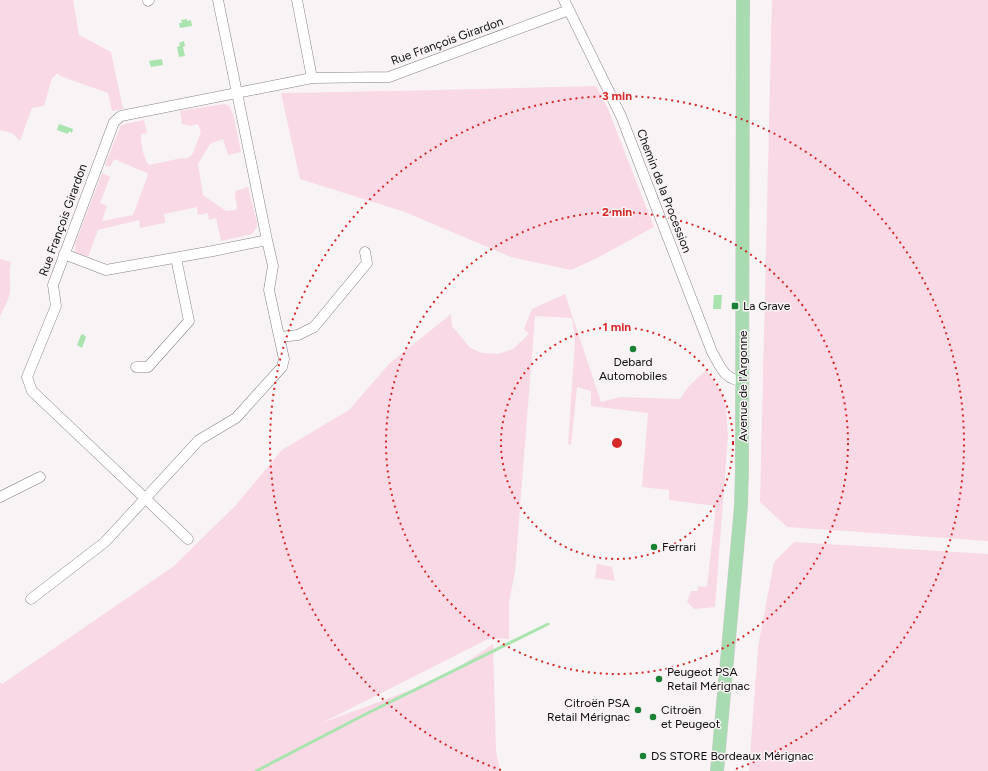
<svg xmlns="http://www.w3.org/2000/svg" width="988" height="771" font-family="Figtree,sans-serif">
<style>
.green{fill:#f9d9e5}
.water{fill:#a9e4af}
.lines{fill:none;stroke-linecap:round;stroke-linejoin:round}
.stream{stroke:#a9e4af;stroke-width:3}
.minor-casing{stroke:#878284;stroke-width:11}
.major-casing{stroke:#cfcfcf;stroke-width:14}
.minor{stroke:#fff;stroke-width:10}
.major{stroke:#a8dbaf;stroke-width:13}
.ring{fill:none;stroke:#d62828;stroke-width:2;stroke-dasharray:2 4}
.poi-dot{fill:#1a8034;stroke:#f8f3f5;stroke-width:1.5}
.labels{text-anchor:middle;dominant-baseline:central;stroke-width:3;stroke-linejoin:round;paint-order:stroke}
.street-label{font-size:12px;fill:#0f0d0d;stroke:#f8f3f5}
.poi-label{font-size:12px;fill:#0f0d0d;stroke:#f8f3f5;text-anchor:start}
.centre{fill:#d62828;stroke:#f8f3f5;stroke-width:2}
.ring-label{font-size:12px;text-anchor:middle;font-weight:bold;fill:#d62828;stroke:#f8f3f5;stroke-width:3;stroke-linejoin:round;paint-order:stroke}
</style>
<rect width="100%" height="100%" fill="#f8f3f5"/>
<!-- green -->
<path class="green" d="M0,0H73L79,35L111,52L123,109L112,111L108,93L60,76L58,73L52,78L44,106L32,108L20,141L12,133L0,130Z
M772,0H988V541L787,527L760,502Z
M596,86L608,109L654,227L597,258L571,270L511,257L405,212L300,179L281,93L397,91Z
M224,104L229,106L233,114L241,152L228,155L223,139L210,144L198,164L203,195L226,211L236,210L237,207L235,196L236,191L248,187L257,223V227L252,234L221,241L216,218L209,220L208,213L198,215L197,207L164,214L165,222L164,223L140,228L139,220L98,230L88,257L75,253V244L102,173L110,177L100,203L107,206L102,221L133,215L148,175L147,173L114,159L110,167L105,165L121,125L144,120L147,133L141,134C141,144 143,158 149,165L182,158L185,159C194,156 193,152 196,145C199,136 204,133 197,124L191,126L182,124L180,111Z
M0,259L11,262C8,272 11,281 10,291C9,300 4,308 0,316Z
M565,294L601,402L620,397L680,399L688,387L706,370L722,394L726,406L728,436L715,607L694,609L687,602L691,591H698V586L707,587L716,506L669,500V490L642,487L648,413L591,406V391L577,387L571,445L568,444L575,341L572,318L535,316L515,572L509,602V639L490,638L322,723L443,678L493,644L496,751L500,771H0V682L2,684L174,566L236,505L282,450L349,410L390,363L451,314L452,326L470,348L482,353L498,354L513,349L529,334L524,329L532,309Z
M794,542L988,554V771H749L758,647L774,562Z
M597,564L612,567L615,581L595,578Z"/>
<!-- water -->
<path class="water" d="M187,19V21L191,20L192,26L180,28L179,23H182L181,20Z
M184,41L185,46L183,47L185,56L179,57L177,47L180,46L179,43Z
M162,59L163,65L151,67L149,61Z
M59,124L73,129L72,133L69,131L68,134L57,130Z
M714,295H722L721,309H713Z
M83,334L86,337L82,348L77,345L81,335Z"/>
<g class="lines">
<!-- stream -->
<path class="stream" d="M256,771L364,715L548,624"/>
<!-- minor casing -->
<g class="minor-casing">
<path id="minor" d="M297,0L312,78
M564,0L621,116L712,352C721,367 724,380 743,381
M148,1L149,0
M64,254L106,270L213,251L267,240
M280,337L298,335L314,327L367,263L365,252
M136,367H148L189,321L176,258
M0,497L40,477
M188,539L32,391L27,377L56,306L53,285L114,122L121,116L312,78L389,77L569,10
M31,599L105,542L199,440L236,418L282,367L284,359L269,290L273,266L267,240L218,0"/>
</g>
<!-- major casing -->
<g class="major-casing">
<path id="major" d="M717,771L741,506L742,468L743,0"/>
</g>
<!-- minor -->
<use href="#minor" class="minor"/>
<!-- major -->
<use href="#major" class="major"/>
</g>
<!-- distance rings -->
<g class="ring">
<circle cx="617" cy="443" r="116"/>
<circle cx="617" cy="443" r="231"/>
<path d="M501 770A347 347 0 1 1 733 770"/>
</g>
<!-- markers -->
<g class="poi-dot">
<rect x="731" y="302" width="8" height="8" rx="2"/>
<circle cx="633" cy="349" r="4"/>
<circle cx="654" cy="547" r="4"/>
<circle cx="659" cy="679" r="4"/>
<circle cx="638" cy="710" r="4"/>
<circle cx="653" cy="717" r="4"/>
<circle cx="643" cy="756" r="4"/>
</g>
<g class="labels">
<!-- street labels -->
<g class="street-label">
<text transform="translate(447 41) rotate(-20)">Rue François Girardon</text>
<text transform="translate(664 191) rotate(69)">Chemin de la Procession</text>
<text transform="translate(63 220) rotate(-70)">Rue François Girardon</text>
<text transform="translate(743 386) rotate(-90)">Avenue de l'Argonne</text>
</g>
<!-- poi labels -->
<g class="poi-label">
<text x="743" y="306">La Grave</text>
<text x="633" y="362" text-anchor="middle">Debard<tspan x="633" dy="14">Automobiles</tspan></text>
<text x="662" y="547">Ferrari</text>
<text x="667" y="672">Peugeot PSA<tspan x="667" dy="14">Retail Mérignac</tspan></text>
<text x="630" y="703" text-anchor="end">Citroën PSA<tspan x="630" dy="14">Retail Mérignac</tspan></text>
<text x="661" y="710">Citroën<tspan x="661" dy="14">et Peugeot</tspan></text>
<text x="651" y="756">DS STORE Bordeaux Mérignac</text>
</g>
</g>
<circle cx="617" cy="443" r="6" class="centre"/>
<g class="ring-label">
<text x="617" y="100">3 min</text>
<text x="617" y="216">2 min</text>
<text x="617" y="331">1 min</text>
</g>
</svg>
